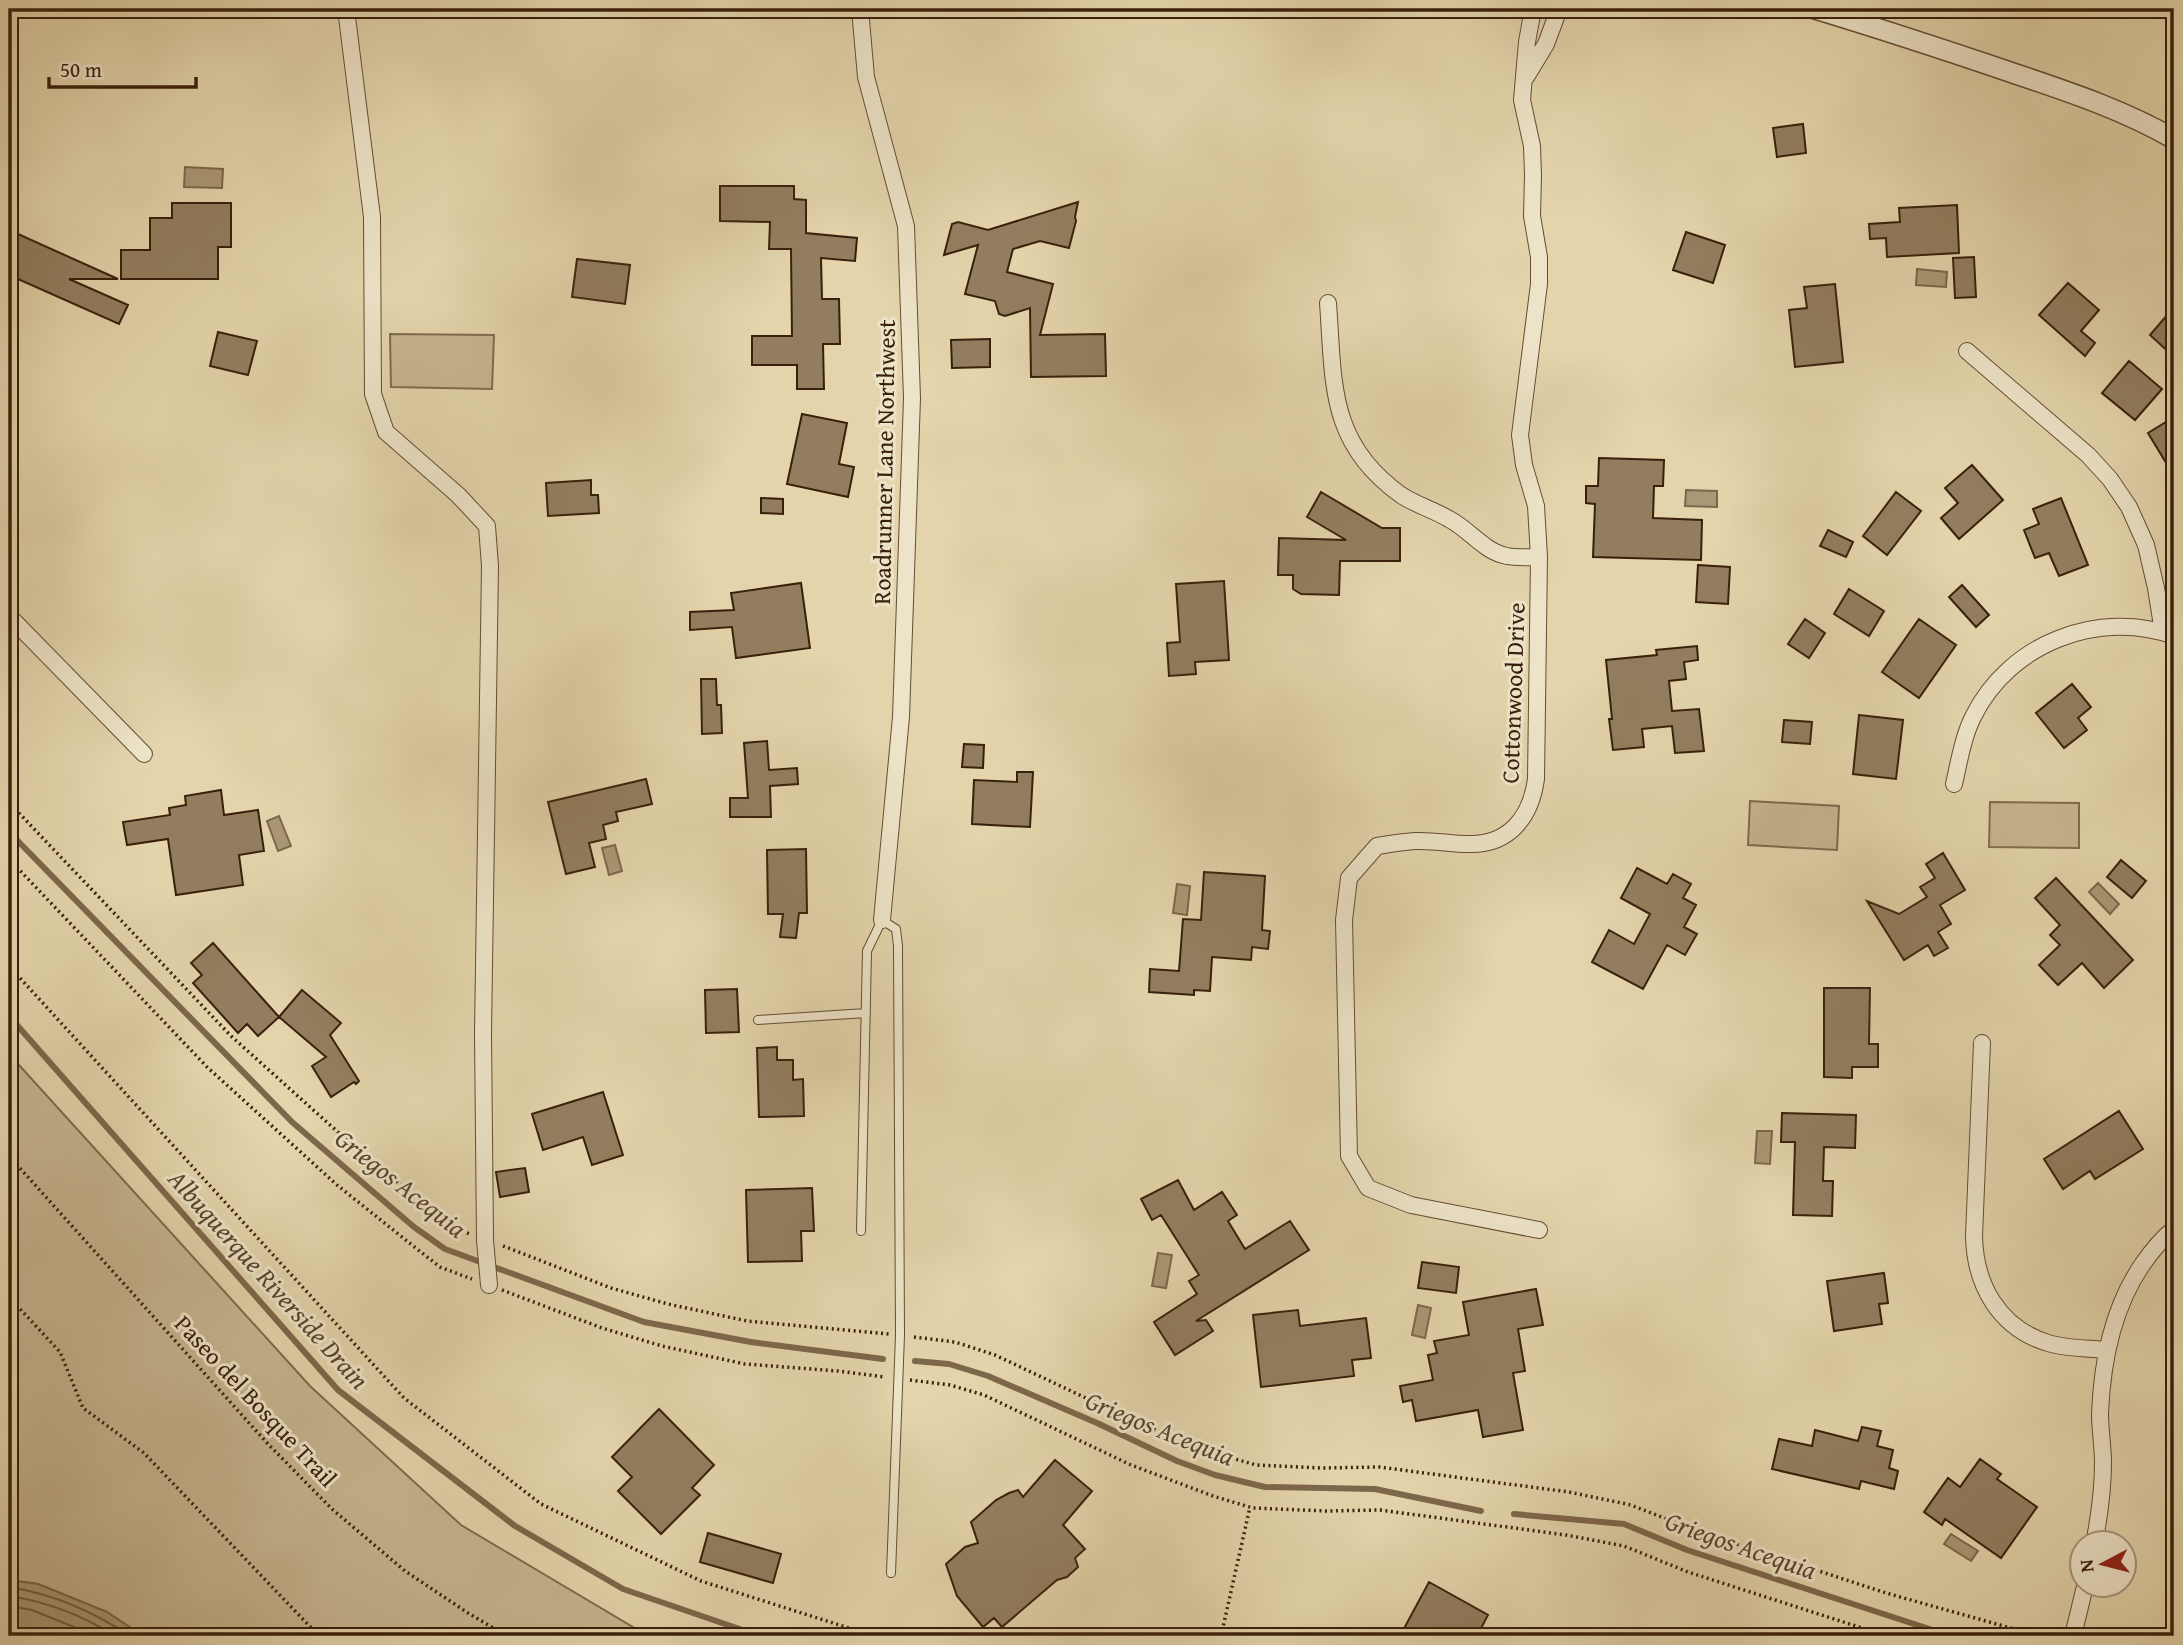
<svg xmlns="http://www.w3.org/2000/svg" width="2183" height="1645" font-family="'Gentium Book Plus',serif">
<style>
.green{fill:#c6b590;stroke:#806a4e;stroke-width:2}
.water{fill:#aa9775;stroke:#7d674b;stroke-width:2}
.lines{fill:none;stroke-linecap:round;stroke-linejoin:round}
.shore{stroke:#725c40;stroke-width:2}
.stream{stroke:#7d674b;stroke-width:6}
.building{fill:#927e5f;stroke:#3a200c;stroke-width:2}
.service-casing{stroke:#644d34;stroke-width:10}
.minor-casing{stroke:#644d34;stroke-width:18}
.tertiary-casing{stroke:#644d34;stroke-width:22}
.path{stroke:#3a200c;stroke-width:3.5;stroke-dasharray:2 3.5;stroke-linecap:butt}
.service{stroke:#ede3c8;stroke-width:8}
.minor{stroke:#ede3c8;stroke-width:16}
.tertiary{stroke:#ede3c8;stroke-width:19}
.labels{text-anchor:middle;dominant-baseline:central;stroke-width:6;stroke-linejoin:round;paint-order:stroke}
.street-label{font-size:24px;fill:#3a200c;stroke:#ede3c8}
.water-label{font-size:26px;font-style:italic;fill:#5c442c;stroke:#ede3c8}
</style>
<rect width="100%" height="100%" fill="#e3d4ab"/>
<filter id="stains"><feTurbulence type="fractalNoise" baseFrequency=".00286" numOctaves="4"/><feColorMatrix values="0 0 0 0 .2 0 0 0 0 .09 0 0 0 0 .02 0 0 0 .5 -.17"/></filter>
<radialGradient id="worn" r=".72"><stop offset=".6" stop-color="#630" stop-opacity="0"/><stop offset="1" stop-color="#630" stop-opacity=".3"/></radialGradient>
<!-- green -->
<path class="green" d="M390,334L494,335L492,389L391,387Z
M1750,801L1839,806L1837,850L1748,845Z
M1990,802L2079,803V848L1989,847Z
M9,1054L310,1386L461,1525L648,1636H143L106,1612L38,1584L9,1580Z"/>
<!-- water -->
<path class="water" d="M185,167L223,169L222,188L184,187Z
M1917,269L1947,272L1946,287L1916,285Z
M1686,490L1717,491V507L1685,506Z
M279,816L291,846L278,851L267,821Z
M615,845L622,871L609,875L602,848Z
M2098,883L2119,904L2110,914L2089,892Z
M1177,884L1190,886L1187,915L1173,913Z
M1757,1131H1772L1770,1164L1755,1163Z
M1158,1253L1172,1255L1166,1288L1152,1286Z
M1418,1305L1431,1308L1425,1338L1412,1335Z
M1951,1534L1978,1551L1971,1561L1944,1544Z
M9,1580L38,1584L107,1612L143,1636H9Z"/>
<g class="lines">
<!-- shore -->
<path class="shore" d="M9,1587C53,1594 94,1612 130,1636
M9,1596C45,1601 84,1616 115,1636
M9,1606L32,1610L96,1636"/>
<!-- stream -->
<path class="stream" d="M9,834L14,837L292,1122L414,1227L445,1249L644,1322L751,1342L883,1359
M9,1016L338,1390L515,1526L623,1589L760,1636
M915,1361L949,1364L988,1376L1097,1423L1177,1461L1215,1475L1265,1487L1375,1489L1481,1511
M1514,1514L1624,1524L1687,1550L1951,1636"/>
</g>
<!-- building -->
<path class="building" d="M1803,124L1806,153L1777,157L1773,128Z
M720,186H794V199L806,200V233L857,238L855,261L821,258L822,299H839L840,344H823L824,389H797V365H752V336H792L791,249H769L770,222L720,221Z
M1078,202L1075,217L1076,221L1069,248L1040,241L1013,249L1007,272L1053,284L1040,335L1105,334L1106,376L1031,377L1030,308L1005,316L999,314L995,301L965,294L978,245L944,255L952,224L958,222L988,230Z
M172,203H231V247H218V279H121V250H150V218H172Z
M1957,205L1959,253L1887,257L1886,238L1870,239L1869,224L1900,222L1899,208Z
M9,230L118,279H69L128,305L119,324L9,275Z
M1686,232L1725,245L1713,283L1673,270Z
M1974,257L1976,297L1955,298L1953,258Z
M577,259L630,265L625,304L572,297Z
M2068,283L2099,310L2081,331L2095,343L2085,356L2039,315Z
M1835,284L1843,362L1795,367L1789,310L1807,308L1804,287Z
M2174,307V357L2150,335Z
M218,332L257,341L248,375L210,366Z
M990,339V367L952,368L951,340Z
M2129,361L2162,389L2135,420L2102,393Z
M802,414L847,423L839,464L854,467L848,497L787,484Z
M2174,417V476L2148,433Z
M1599,458L1664,460L1663,486H1654L1653,518L1702,520L1701,560L1593,557L1595,504L1586,503V486H1598Z
M1972,465L2003,500L1959,539L1941,518L1958,503L1945,488Z
M591,480V495H598L599,513L548,516L546,483Z
M1321,492L1382,528H1400V561H1340L1339,595L1301,594L1293,589V575H1278L1279,538L1346,540L1307,517Z
M1896,492L1921,511L1887,555L1863,536Z
M761,498L783,499V514L761,513Z
M2061,498L2088,565L2059,576L2049,553L2035,558L2024,530L2039,524L2033,509Z
M1828,530L1853,542L1846,557L1820,546Z
M1698,565L1730,567L1728,604L1696,602Z
M1224,581L1229,660L1195,662L1196,674L1169,676L1167,643L1180,642L1176,584Z
M801,583L810,648L736,658L732,627L690,630V612L734,610L731,593Z
M1962,585L1989,615L1976,627L1949,597Z
M1849,589L1884,611L1869,636L1834,614Z
M1805,619L1825,633L1809,658L1788,644Z
M1919,619L1956,645L1919,698L1882,672Z
M1697,646L1698,660L1684,662L1686,679L1669,681L1672,711L1699,709L1704,751L1675,753L1672,726L1642,729L1644,747L1613,750L1609,719H1612L1606,660L1657,655L1656,650Z
M701,679H716L717,705H721L722,733L702,734Z
M2072,684L2091,707L2078,718L2087,730L2064,748L2036,713Z
M1859,715L1903,720L1896,779L1853,774Z
M1784,720L1812,722L1810,744L1782,742Z
M767,741L769,770L797,768L798,784L770,786L771,817H730V798H748L744,743Z
M964,744L984,745L983,768L962,767Z
M1017,772H1033L1030,827L972,824L974,780L1017,782Z
M646,779L652,804L616,812L618,821L603,825L606,839L589,843L595,867L566,874L548,802Z
M221,790L224,815L258,810L264,851L239,855L243,885L176,895L168,839L127,845L123,822L170,815L169,808L186,805L185,796Z
M806,849L807,913H799L796,938L780,937L783,914H768L767,850Z
M1943,853L1965,890L1940,905L1951,924L1938,932L1948,948L1934,956L1928,945L1904,960L1867,901L1899,914L1927,897L1920,887L1935,878L1926,864Z
M2121,860L2146,881L2132,898L2107,877Z
M1637,868L1667,884L1673,874L1691,884L1683,898L1696,905L1684,927L1697,934L1685,955L1667,945L1643,989L1592,962L1609,930L1634,944L1650,914L1621,898Z
M1204,872L1265,876L1262,930L1270,931L1268,949L1252,947L1251,960L1212,957L1210,991L1194,990V995L1149,992L1150,969L1179,971L1183,919L1201,920Z
M2056,878L2133,960L2104,988L2082,963L2058,985L2039,965L2060,945L2050,935L2060,925L2035,898Z
M213,943L279,1017L258,1036L247,1024L238,1033L193,983L202,975L191,963Z
M1824,988H1870L1869,1044H1878V1067H1852V1078L1824,1077Z
M737,989L739,1032L706,1033L705,990Z
M302,990L341,1023L330,1035L359,1081L356,1084L354,1082L331,1097L312,1066L326,1057L279,1017Z
M777,1047V1060H793V1080L803,1079L804,1116L759,1117L757,1048Z
M603,1092L623,1155L592,1165L583,1137L543,1150L532,1114Z
M2119,1111L2143,1149L2095,1179L2090,1171L2063,1189L2044,1159Z
M1782,1113L1856,1115L1855,1148L1824,1147L1823,1181H1833L1832,1216L1793,1215L1795,1142H1781Z
M525,1168L529,1192L500,1197L496,1172Z
M1178,1180L1194,1210L1222,1192L1237,1215L1228,1221L1245,1249L1290,1221L1309,1250L1196,1321L1206,1320L1213,1331L1175,1355L1154,1322L1197,1294L1189,1281L1199,1275L1161,1215L1152,1220L1141,1199Z
M812,1188L814,1231H801L802,1261L748,1262L746,1190Z
M1422,1262L1459,1267L1456,1293L1418,1288Z
M1884,1273L1888,1303L1879,1304L1882,1324L1834,1331L1827,1281Z
M1536,1289L1543,1325L1518,1329L1525,1371L1513,1373L1523,1430L1483,1437L1478,1410L1416,1421L1412,1400L1403,1402L1400,1386L1433,1380L1428,1355L1437,1353L1434,1341L1469,1335L1463,1302Z
M1298,1310L1300,1326L1366,1318L1371,1358L1352,1360L1354,1376L1261,1387L1253,1315Z
M659,1409L714,1465L692,1488L700,1495L661,1534L618,1491L632,1477L612,1457Z
M1862,1427L1881,1431L1877,1446L1893,1450L1889,1468L1898,1471L1894,1489L1861,1481L1859,1489L1772,1469L1779,1439L1812,1446L1815,1430L1858,1441Z
M1980,1459L2001,1474L1997,1479L2037,1507L2001,1558L1945,1519L1942,1525L1924,1512L1948,1478L1960,1487Z
M1055,1460L1092,1491L1063,1525L1085,1549L1075,1558L1078,1567L1067,1577L1057,1580L1002,1627L994,1618L983,1627L957,1596L946,1564L965,1547L978,1543L971,1522L996,1500L1009,1493L1018,1490L1023,1497Z
M708,1533L781,1554L773,1583L700,1562Z
M1429,1582L1488,1615L1477,1636H1400Z"/>
<g class="lines">
<!-- service casing -->
<g class="service-casing">
<path id="service" d="M758,1020L866,1013
M861,1231L867,951L882,920L896,929L898,946L900,1335L891,1573"/>
</g>
<!-- minor casing -->
<g class="minor-casing">
<path id="minor" d="M346,9L372,217L373,394L386,432L458,495L487,526L490,566L483,1033L485,1240L489,1285
M860,9L866,77L906,226L912,398L901,717L882,920
M1533,9L1527,42L1522,100L1532,146L1533,175L1532,216L1539,257V284L1520,435L1524,465L1536,506L1539,557L1536,779C1531,816 1510,845 1469,844C1451,844 1433,840 1415,841C1402,842 1389,844 1377,846L1349,878L1344,920L1349,1156L1368,1188L1411,1205L1539,1230
M1526,77L1546,44L1559,9
M1328,303C1334,383 1328,443 1401,495C1416,505 1434,510 1449,519C1469,529 1484,552 1507,556C1517,558 1529,557 1539,557
M1967,351L2088,455L2110,479L2129,507L2146,545L2156,588L2163,632
M9,616L144,754
M1954,784C1959,762 1963,737 1973,717C2009,643 2099,609 2174,636
M1982,1043L1974,1236C1975,1285 1999,1328 2048,1343C2067,1349 2088,1348 2107,1350
M2094,1544C2099,1518 2103,1489 2103,1463C2103,1447 2100,1430 2100,1414C2102,1362 2112,1309 2142,1265C2151,1252 2161,1239 2174,1229
M2073,1636L2085,1586"/>
</g>
<!-- tertiary casing -->
<g class="tertiary-casing">
<path id="tertiary" d="M1815,9C1881,29 1945,50 2010,72C2066,91 2122,109 2174,139"/>
</g>
<!-- path -->
<path class="path" d="M9,808L18,812L231,1036L359,1151L455,1228L470,1234
M9,859L207,1067L337,1185L412,1245L440,1267L472,1279
M9,966L404,1398L541,1504L701,1581L874,1636
M9,1156L268,1444L332,1509L405,1571L468,1613L507,1636
M503,1246L611,1288L668,1304L747,1321L889,1334
M502,1290L602,1328L662,1346L745,1364L838,1371L885,1377
M9,1297L60,1352L83,1408L144,1453L319,1636
M914,1337L955,1342L995,1355L1143,1425L1221,1455L1256,1465L1322,1468L1379,1467L1569,1492L1631,1505L1697,1531L1886,1593L2039,1636
M910,1380L950,1385L984,1395L1131,1465L1213,1496L1253,1508L1326,1511L1380,1510L1566,1535L1624,1546L1688,1572L1887,1636
M1221,1636L1250,1507"/>
<!-- service -->
<use href="#service" class="service"/>
<!-- minor -->
<use href="#minor" class="minor"/>
<!-- tertiary -->
<use href="#tertiary" class="tertiary"/>
</g>
<g class="labels">
<!-- street labels -->
<g class="street-label">
<text transform="translate(884 462) rotate(-89)">Roadrunner Lane Northwest</text>
<text transform="translate(1513 693) rotate(-88)">Cottonwood Drive</text>
<text transform="translate(256 1401) rotate(47)">Paseo del Bosque Trail</text>
</g>
<!-- water labels -->
<g class="water-label">
<text transform="translate(401 1183) rotate(38)">Griegos Acequia</text>
<text transform="translate(269 1279) rotate(48)">Albuquerque Riverside Drain</text>
<text transform="translate(1160 1428) rotate(22)">Griegos Acequia</text>
<text transform="translate(1741 1545) rotate(19)">Griegos Acequia</text>
</g>
</g>
<!-- margin -->
<rect width="2183" height="1645" fill="none" stroke="#e3d4ab" stroke-width="35"/>
<rect x="10" y="10" width="2162" height="1624" fill="none" stroke="#3a200c" stroke-width="3.5"/>
<rect x="18" y="18" width="2148" height="1610" fill="none" stroke="#3a200c" stroke-width="2"/>
<!-- north arrow -->
<g transform="translate(2103 1564) rotate(263)"><circle r="33" fill="#ede3c8" stroke="#a5957d" stroke-width="2"/>
<path d="M0-5L12 26L0 18L-12 26Z" fill="#8f2418"/>
<text y="-10" font-size="19" font-weight="bold" text-anchor="middle" fill="#3a200c">N</text>
</g>
<!-- scale -->
<path d="M49 77v10h147v-10" fill="none" stroke="#3a200c" stroke-width="3.5"/>
<text x="60" y="77" font-size="21" fill="#3a200c" stroke="#ede3c8" stroke-width="5" paint-order="stroke">50 m</text>
<rect width="100%" height="100%" filter="url(#stains)"/>
<rect width="100%" height="100%" fill="url(#worn)"/>
</svg>
